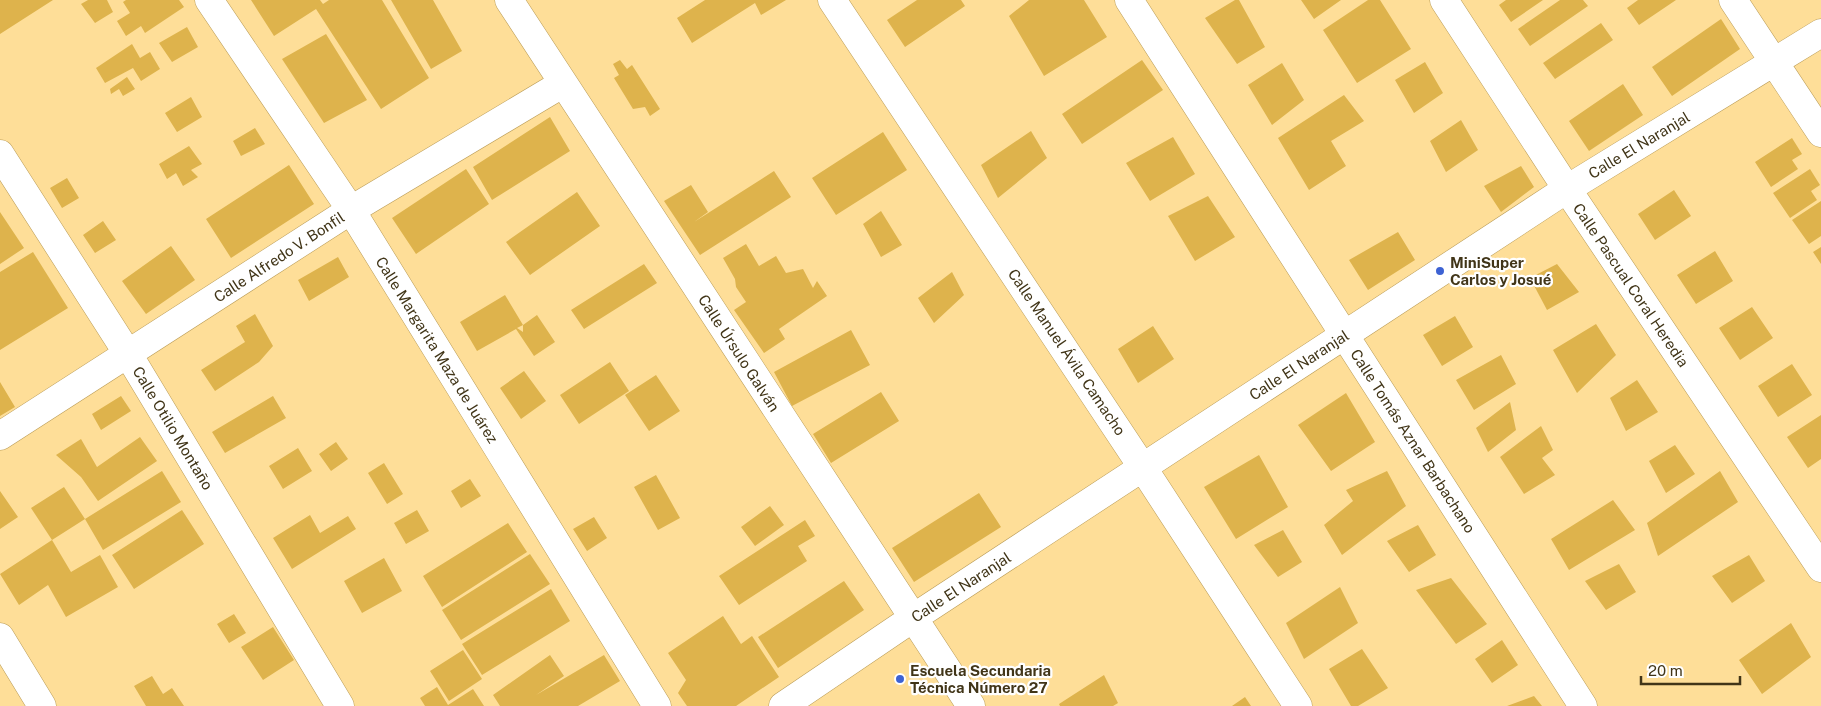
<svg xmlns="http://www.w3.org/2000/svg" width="1821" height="706" font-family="'Public Sans',sans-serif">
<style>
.building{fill:#deb34c}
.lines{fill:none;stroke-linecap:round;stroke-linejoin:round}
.minor-casing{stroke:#ba9c57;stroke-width:29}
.minor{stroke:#fff;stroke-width:28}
.poi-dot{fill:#3d62d3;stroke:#fff;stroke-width:2}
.labels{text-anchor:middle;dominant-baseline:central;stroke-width:4.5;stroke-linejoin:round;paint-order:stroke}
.street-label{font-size:15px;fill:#413518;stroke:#fff}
.poi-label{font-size:15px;font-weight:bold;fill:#413518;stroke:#fff;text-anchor:start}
</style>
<rect width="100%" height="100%" fill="#fede98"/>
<!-- building -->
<path class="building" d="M0,0H53L0,34Z
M88,0H107L113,12L95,23L81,4Z
M126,0H179L184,7L145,33L141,26L126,36L117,21L130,13L123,2Z
M251,0H320L323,4L329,0H382L429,78L381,109L316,9L274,36Z
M391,0H433L462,51L431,69Z
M705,0H786L761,15L755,3L692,43L677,18Z
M917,0H961L965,6L905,47L887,20Z
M1029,0H1084L1107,37L1044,76L1009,16Z
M1235,0H1239L1265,47L1237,64L1205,18Z
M1301,0H1341L1314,19Z
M1368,0H1380L1411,49L1357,83L1323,30Z
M1506,0H1543L1511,22L1499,5Z
M1560,0H1583L1588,6L1530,46L1518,29Z
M1638,0H1676L1639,25L1627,8Z
M1721,19L1740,49L1672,96L1652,67Z
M1601,23L1613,40L1555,79L1543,63Z
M187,27L198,47L172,62L159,43Z
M326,34L367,100L324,123L282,59Z
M132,44L140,58L150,52L160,69L141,81L133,68L105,83L96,68Z
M620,60L627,69L632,65L660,109L650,116L645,107L633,109L614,78L619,75L613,64Z
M1142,60L1163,90L1082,144L1062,114Z
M1425,62L1443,93L1414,113L1395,80Z
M1282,63L1304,100L1272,125L1248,85Z
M127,77L135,89L123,96L119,89L111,94L110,89Z
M1623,84L1643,115L1589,151L1569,121Z
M1344,95L1364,121L1331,141L1346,166L1309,190L1278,138Z
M191,97L202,117L177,132L165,113Z
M550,117L570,151L492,200L473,167Z
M1461,120L1478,150L1446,172L1430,141Z
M255,128L265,144L241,156L233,141Z
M1031,131L1047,158L998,198L981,165Z
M883,132L907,170L836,215L812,178Z
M1173,137L1195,174L1150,201L1126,163Z
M1792,138L1802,154L1792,160L1798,169L1771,187L1755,162Z
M189,146L202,164L191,170L198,177L183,186L176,173L167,179L159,164Z
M289,165L314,204L231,258L206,219Z
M1521,166L1534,187L1501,212L1484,186Z
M466,169L489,204L416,254L392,218Z
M1810,169L1820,185L1811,191L1817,200L1790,218L1773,193Z
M774,171L791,197L700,255L664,201L691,185L708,212L694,222Z
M67,178L79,198L62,208L50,188Z
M1674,190L1691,216L1655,240L1638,214Z
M577,192L600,226L530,275L506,242Z
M1208,196L1235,237L1195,261L1168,216Z
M1821,201V236L1809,244L1792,220Z
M881,211L902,245L881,257L863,224Z
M0,212L24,248L0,264Z
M103,221L116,240L95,253L83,235Z
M1398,232L1415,260L1368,290L1349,260Z
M746,244L759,266L776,256L786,273L803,269L813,288L817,281L827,296L779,329L785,339L764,353L734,310L746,302L736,287L735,279L723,258Z
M171,246L195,280L146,314L122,281Z
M1821,247V264L1813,252Z
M1715,251L1733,281L1696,304L1677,275Z
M33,252L68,308L0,350V272Z
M338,257L349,277L309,301L298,280Z
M644,264L657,283L584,329L571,310Z
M1557,264L1579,292L1547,310L1530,278Z
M952,272L964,295L934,323L918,298Z
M505,295L523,325L517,328L523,332V325L537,315L555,342L534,356L516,329L477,351L460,322Z
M1752,307L1773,338L1740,360L1719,328Z
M255,314L273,346L259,362L215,391L201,370L245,342L236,326Z
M1455,316L1473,347L1442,366L1423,335Z
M1596,324L1616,355L1577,393L1553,350Z
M1153,326L1174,359L1138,383L1118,349Z
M851,330L870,365L792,406L774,372Z
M1501,355L1516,384L1474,410L1456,380Z
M610,362L629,391L579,424L560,395Z
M1792,364L1812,395L1778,417L1758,386Z
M524,371L546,401L521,419L500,388Z
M656,375L680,411L649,431L625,395Z
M1637,380L1658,412L1626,431L1610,398Z
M0,382L15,407L0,416Z
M881,392L899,421L831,463L813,434Z
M1346,393L1375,442L1331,471L1298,425Z
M121,396L131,411L101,430L92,414Z
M273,396L286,418L225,453L212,432Z
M1510,402L1516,430L1488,452L1476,428Z
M1821,415V459L1808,468L1787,437Z
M1541,426L1553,450L1542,458L1555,475L1524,494L1500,457Z
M140,437L157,461L98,501L81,477L56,455L81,439L97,467Z
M336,442L348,459L331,471L319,454Z
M1675,445L1695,474L1666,493L1649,461Z
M298,448L312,471L283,489L269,466Z
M1259,455L1288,507L1236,539L1204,487Z
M384,463L403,494L387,504L368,473Z
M162,471L181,502L103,550L85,519Z
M1387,471L1406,506L1342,555L1324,525L1353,501L1346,490Z
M1720,471L1738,502L1658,556L1647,523Z
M656,475L680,518L658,530L634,487Z
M470,479L481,496L461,508L451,491Z
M64,487L85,519L52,540L31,508Z
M0,491L18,517L0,529Z
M979,493L1001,527L914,582L892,548Z
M1613,500L1635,530L1569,570L1551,539Z
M770,506L784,525L755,546L741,527Z
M182,510L204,544L134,589L112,555Z
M417,510L429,531L406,544L394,523Z
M310,515L320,533L348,516L356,529L292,569L273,538Z
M594,517L607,538L587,551L573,529Z
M805,520L815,536L798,546L807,561L739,605L719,576Z
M508,523L527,552L442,607L423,576Z
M1418,525L1436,555L1409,572L1387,541Z
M1283,530L1302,562L1278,577L1254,545Z
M52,540L71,572L100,555L118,587L66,617L48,585L19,605L0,574Z
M530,554L550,584L461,640L442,610Z
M1749,555L1765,581L1732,603L1712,576Z
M384,558L402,591L362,613L344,581Z
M1619,564L1636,592L1606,610L1585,581Z
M1451,578L1487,624L1456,644L1416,590Z
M844,581L864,610L778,668L758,637Z
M1340,587L1358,623L1304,659L1286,623Z
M551,589L570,621L482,675L462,644Z
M234,614L246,633L229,643L217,624Z
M723,616L741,644L752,636L779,677L736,706H687L678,693L686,680L668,653Z
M1791,623L1811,657L1762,694L1739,660Z
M273,627L294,660L263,680L241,647Z
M1502,640L1518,665L1492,683L1475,659Z
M1362,649L1388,688L1358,706H1351L1329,669Z
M463,650L482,679L449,701L430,671Z
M550,655L564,676L536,695L604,655L620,681L578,706H500L493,695Z
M1104,675L1118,703L1113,706H1060L1059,704Z
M152,676L163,694L172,688L184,706H146L134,686Z
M437,687L448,705L473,689L484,706H425L420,698Z
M1534,696L1542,706H1507Z
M1245,697L1251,706H1232Z"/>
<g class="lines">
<!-- minor casing -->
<g class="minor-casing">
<path id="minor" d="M209,0L351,210L657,706
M509,0L971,706
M832,0L1143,468L1298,706
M1129,0L1583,706
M1444,0L1567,189L1821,568
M1733,0L1821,133
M0,154L128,354L340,706
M0,436L351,210L562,84
M0,637L42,706
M783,706L913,618L1567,189L1821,33"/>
</g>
<!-- minor -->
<use href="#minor" class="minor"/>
</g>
<!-- markers -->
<g class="poi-dot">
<circle cx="1440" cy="271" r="5"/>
<circle cx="900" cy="679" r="5"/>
</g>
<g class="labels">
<!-- street labels -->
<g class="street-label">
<text transform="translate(1639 145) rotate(-31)">Calle El Naranjal</text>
<text transform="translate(279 257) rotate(-33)">Calle Alfredo V. Bonfil</text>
<text transform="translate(1631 285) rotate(56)">Calle Pascual Coral Heredia</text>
<text transform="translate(437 350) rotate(58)">Calle Margarita Maza de Juárez</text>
<text transform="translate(1067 352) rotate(56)">Calle Manuel Ávila Camacho</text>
<text transform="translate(739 353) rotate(57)">Calle Úrsulo Galván</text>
<text transform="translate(1299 365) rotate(-33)">Calle El Naranjal</text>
<text transform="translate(173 428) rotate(59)">Calle Otilio Montaño</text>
<text transform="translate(1413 441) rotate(57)">Calle Tomás Aznar Barbachano</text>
<text transform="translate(961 587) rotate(-33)">Calle El Naranjal</text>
</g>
<!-- poi labels -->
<g class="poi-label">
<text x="1450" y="262">MiniSuper<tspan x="1450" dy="17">Carlos y Josué</tspan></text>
<text x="910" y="670">Escuela Secundaria<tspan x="910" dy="17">Técnica Número 27</tspan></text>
</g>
</g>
<!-- scale -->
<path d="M1641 676v8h99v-8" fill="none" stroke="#413518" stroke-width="2.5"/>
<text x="1648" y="676" font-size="15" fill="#413518" stroke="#ffffff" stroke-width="4" paint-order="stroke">20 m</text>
</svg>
